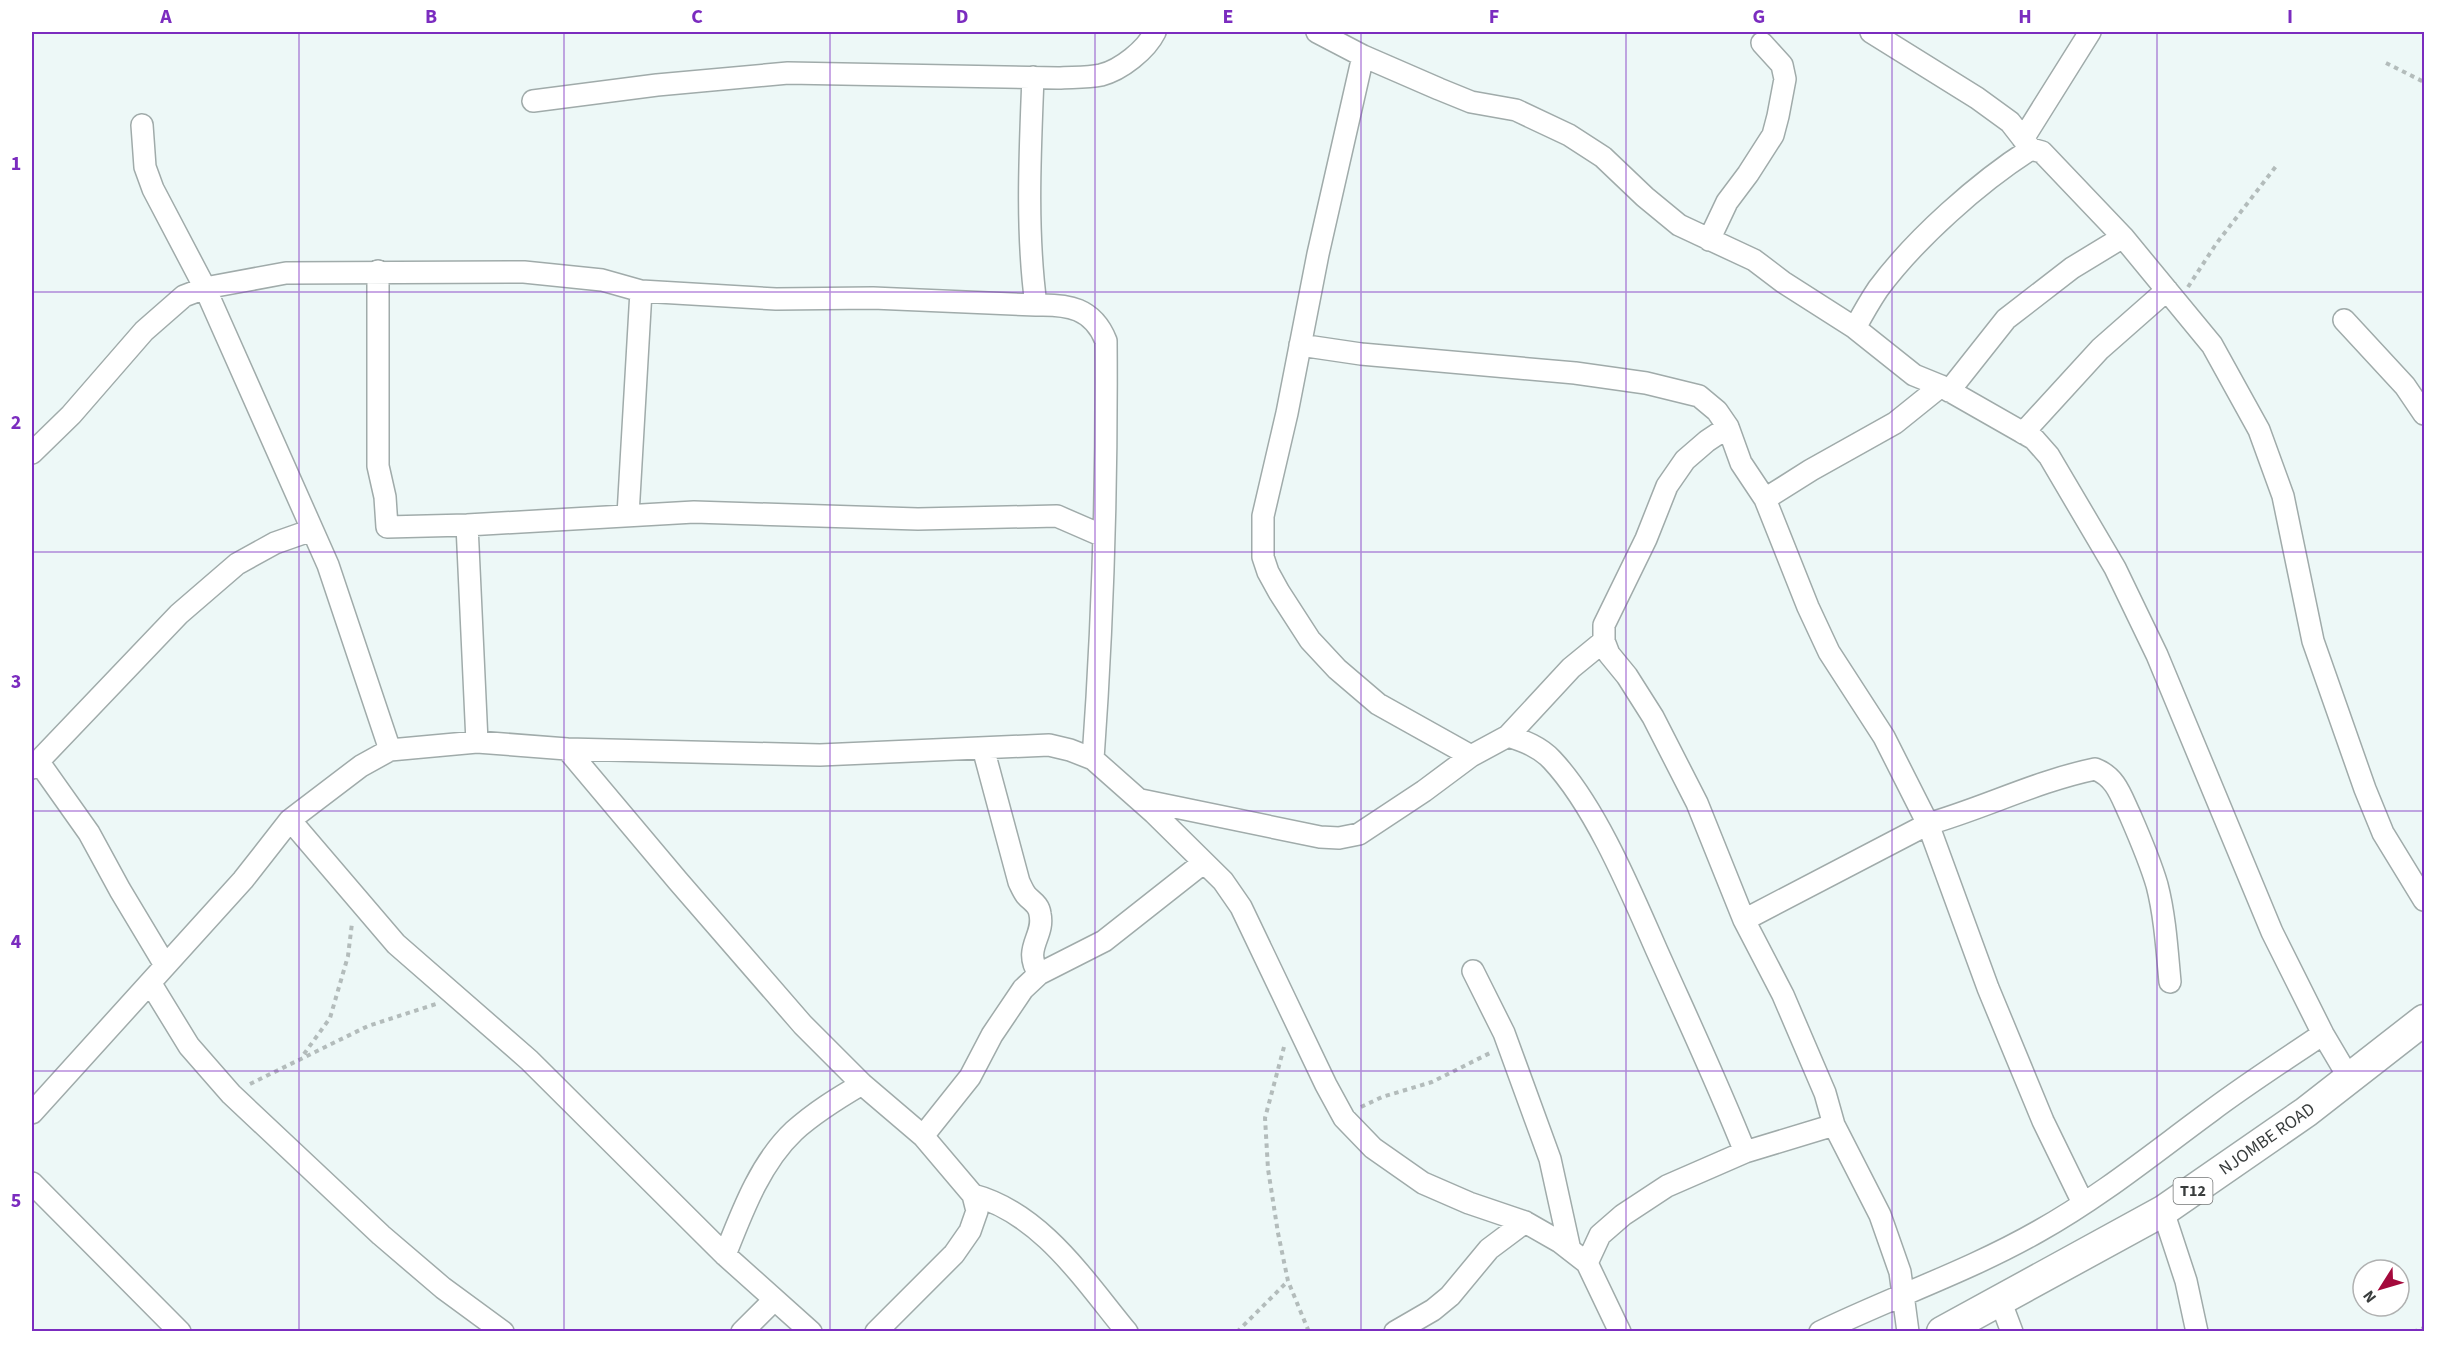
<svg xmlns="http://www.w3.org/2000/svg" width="2456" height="1363" font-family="'Source Sans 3',sans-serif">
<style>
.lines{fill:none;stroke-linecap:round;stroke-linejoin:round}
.minor-casing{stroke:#a0abaa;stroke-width:24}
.highway-casing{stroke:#a0abaa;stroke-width:33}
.path{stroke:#b3bcbb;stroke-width:4;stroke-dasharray:4.5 4.5;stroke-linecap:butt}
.minor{stroke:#fff;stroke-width:21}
.highway{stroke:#fff;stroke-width:30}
.grid{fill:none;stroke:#7b2cbf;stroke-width:1.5;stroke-opacity:0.55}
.labels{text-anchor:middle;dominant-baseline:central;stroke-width:6;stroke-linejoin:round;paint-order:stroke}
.shield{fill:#fff;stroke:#747777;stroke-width:1.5}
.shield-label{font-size:16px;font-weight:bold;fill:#393d3d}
.street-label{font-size:18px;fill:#393d3d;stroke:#fff}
.neatline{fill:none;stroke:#7b2cbf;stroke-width:2}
.grid-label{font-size:20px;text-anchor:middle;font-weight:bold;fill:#7b2cbf}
</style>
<rect width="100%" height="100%" fill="#edf8f7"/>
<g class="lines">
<!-- minor casing -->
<g class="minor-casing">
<path id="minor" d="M1317,32L1363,56L1439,89L1471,102L1516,110L1569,135L1603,157L1645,197L1679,225L1754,260L1783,282L1855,328L1914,375L1941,386L2034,439L2049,456L2115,568L2157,655L2272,932L2323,1034L2349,1078
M1871,32L1977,98L2010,122L2031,149
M1363,56L1318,254L1287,413L1263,516V557L1268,572L1279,592L1310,640L1337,669L1378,704L1471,756
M1033,77C1030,153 1026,230 1036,305
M533,101L657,85L788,73L1058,78C1072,77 1087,78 1101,75C1121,70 1146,50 1155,32
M142,125L145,167L153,189L205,288L328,565L390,750
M2023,139L2090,32
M1709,240L1727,202L1748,174L1773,135L1778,116L1785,79L1782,65L1762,43
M378,271V466L385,497L387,527L467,525L694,512L918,519L1057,516L1103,536
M2344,320L2405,386L2424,414
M1855,328C1862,315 1870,301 1878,289C1915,239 1979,182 2031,149L2042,152L2123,237L2212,345L2259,430L2283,496L2313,641L2365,789L2383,833L2424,900
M1300,345L1361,354L1575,373L1646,383L1699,396L1717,411L1728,427L1741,463L1765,499L1808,607L1829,652L1884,737L1928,824L1988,988L2043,1121L2083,1203
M1949,391L2006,319L2072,268L2123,237
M1728,427L1707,441L1685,460L1667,486L1646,539L1604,625V641L1609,654L1627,676L1653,717L1697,803L1744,920L1783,995L1825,1093L1834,1125L1880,1215L1900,1272L1908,1332
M2023,433L2100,349L2167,290
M32,453L71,415L144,331L184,296L205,288L286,273L524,272L602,280L641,291L776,299L873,298L1036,305C1068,304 1093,308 1106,341C1107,480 1103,620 1093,759
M1765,499L1811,470L1895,423L1941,386
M628,515L641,291
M467,525L477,742
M1508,736C1524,741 1540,747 1552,760C1596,807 1631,892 1657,951C1687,1018 1718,1084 1745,1152
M983,748L1019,882C1021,886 1023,891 1026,895C1031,901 1039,904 1040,914C1045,937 1022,948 1039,974
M567,749L678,881L803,1025L862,1084L923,1136L973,1195L977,1211L970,1231L954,1254L876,1332
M38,761L89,833L120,890L165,965
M32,768L179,614L237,564L275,543L312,530
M1141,800L1320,837L1339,838L1359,834L1424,791L1471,756L1508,736L1571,668L1604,641
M290,820L396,944L529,1060L725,1255L811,1332
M1744,920L1928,824C1984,808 2037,781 2095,769C2116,777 2121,796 2130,815C2140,838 2150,861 2157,885C2165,916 2167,950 2170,982
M1473,971L1504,1033L1550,1159L1570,1250
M151,984L189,1046L231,1094L381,1235L443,1288L503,1332
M32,1113L243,880L290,820L361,766L390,750L477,742L567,749L820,755L1049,745L1070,750L1093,759L1154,813L1223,881L1241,907L1326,1085L1344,1118L1373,1148L1423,1183L1469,1203L1525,1222L1560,1242L1587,1263L1620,1332
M923,1136L970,1077L992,1035L1023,989L1039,974L1104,941L1203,863
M32,1183L180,1332
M973,1195C1041,1213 1084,1280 1127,1332
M2163,1211L2186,1281L2197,1332
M725,1255C742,1212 760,1163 794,1131C815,1112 838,1098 862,1084
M1587,1263L1600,1235L1623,1215L1667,1186L1745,1152L1834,1125
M2000,1300L2012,1332
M742,1332L774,1300
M1395,1332L1433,1310L1450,1296L1489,1249L1525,1222
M1820,1332C1892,1297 1969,1271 2039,1231C2100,1197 2155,1152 2211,1111C2247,1084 2286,1059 2323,1034"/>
</g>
<!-- highway casing -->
<g class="highway-casing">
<path id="highway" d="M1942,1332L2163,1211L2306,1112L2424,1020"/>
</g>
<!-- path -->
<path class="path" d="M2386,63L2424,82
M2188,287L2216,244L2277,165
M1284,1047L1265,1118L1268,1169L1278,1233L1288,1281L1309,1332
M304,1054L330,1018L348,956L352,923
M250,1084L368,1026L436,1004
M1361,1107L1382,1097L1432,1082L1492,1052
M1237,1332L1288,1281
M2413,1332L2424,1328"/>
<!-- minor -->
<use href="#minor" class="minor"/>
<!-- highway -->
<use href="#highway" class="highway"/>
</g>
<!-- grid -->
<path class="grid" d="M299,32V1332M564,32V1332M830,32V1332M1095,32V1332M1361,32V1332M1626,32V1332M1892,32V1332M2157,32V1332M32,292H2424M32,552H2424M32,811H2424M32,1071H2424"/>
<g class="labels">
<!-- shield labels -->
<rect class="shield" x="2173.5" y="1178" width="39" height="26" rx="4.5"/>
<g class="shield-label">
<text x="2193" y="1191">T12</text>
</g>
<!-- street labels -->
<g class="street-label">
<text transform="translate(2267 1139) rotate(-35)">NJOMBE ROAD</text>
</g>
</g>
<!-- border -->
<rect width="2456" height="1363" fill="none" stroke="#ffffff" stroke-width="66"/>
<!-- north arrow -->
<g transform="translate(2381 1288) rotate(233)"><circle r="28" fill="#ffffff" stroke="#b0b1b1" stroke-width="1.5"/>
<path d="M0-4.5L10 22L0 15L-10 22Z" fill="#a4093c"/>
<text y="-9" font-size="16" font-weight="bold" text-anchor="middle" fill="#393d3d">N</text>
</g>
<rect x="33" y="33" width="2390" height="1297" class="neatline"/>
<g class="grid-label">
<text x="166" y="23">A</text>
<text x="431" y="23">B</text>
<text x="697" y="23">C</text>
<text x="962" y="23">D</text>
<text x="1228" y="23">E</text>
<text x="1494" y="23">F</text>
<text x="1759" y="23">G</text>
<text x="2025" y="23">H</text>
<text x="2290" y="23">I</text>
<text x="16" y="170">1</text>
<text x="16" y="429">2</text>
<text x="16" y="688">3</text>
<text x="16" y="948">4</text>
<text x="16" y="1207">5</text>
</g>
</svg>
